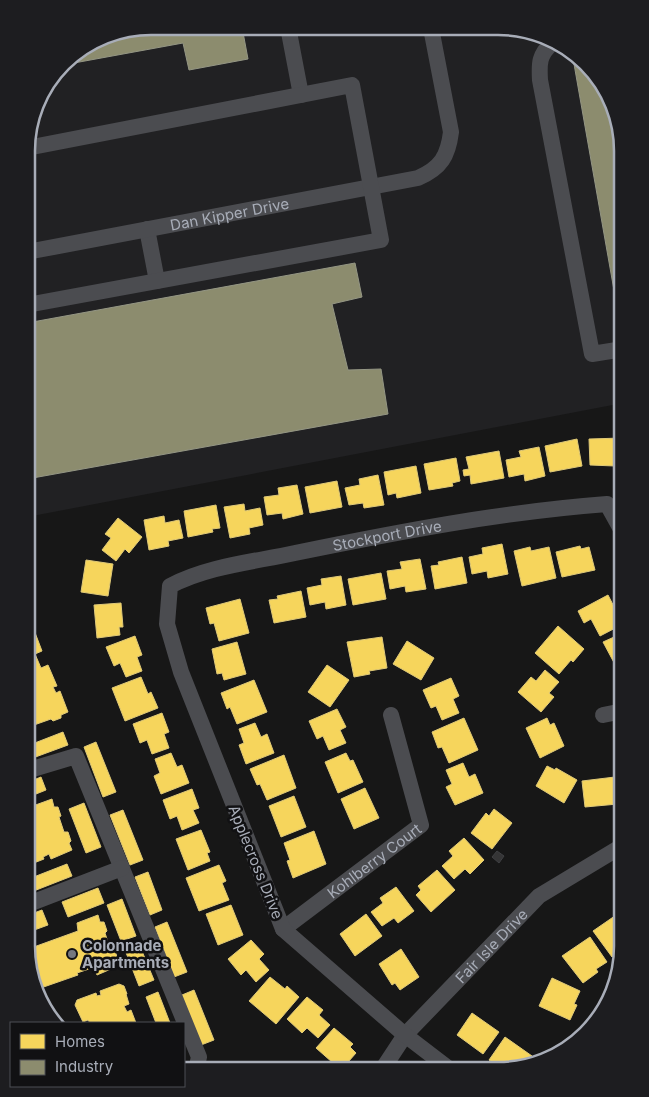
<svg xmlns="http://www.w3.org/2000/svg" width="649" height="1097" font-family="Inter,sans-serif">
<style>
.built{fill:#212123}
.homes{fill:#f6d55c;stroke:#dfc978}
.industry{fill:#8c8c6e;stroke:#949684}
.building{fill:#353536;stroke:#3f4043}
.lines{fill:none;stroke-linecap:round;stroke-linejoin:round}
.minor{stroke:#4b4c50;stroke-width:16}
.poi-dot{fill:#757880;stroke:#111113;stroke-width:2}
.labels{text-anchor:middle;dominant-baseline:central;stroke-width:5;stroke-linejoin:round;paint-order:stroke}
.street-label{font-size:15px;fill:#a8adb8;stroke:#111113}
.poi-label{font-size:15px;font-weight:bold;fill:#a8adb8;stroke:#111113;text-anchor:start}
.rim{fill:none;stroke:#a8adb8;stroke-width:2.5}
</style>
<rect width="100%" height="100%" fill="#171717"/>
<!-- built -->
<path class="built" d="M151,26L522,29L580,57L613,103L623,151V403L27,517V135L39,95L68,57L103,36Z"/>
<!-- homes -->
<path class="homes" d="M622,438L623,461H615V466L590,465L589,439Z
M577,439L582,466L550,472L545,446Z
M539,447L545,476L525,481L524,474L509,477L506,460L521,457L519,451Z
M499,451L504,478L471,484L470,475L464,476L463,470L469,469L466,457Z
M456,458L460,481L452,483L453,486L429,490L424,464Z
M416,466L421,493L397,498L396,493L388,495L384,472Z
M378,475L384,505L364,508L363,503L349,505L345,488L360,485L359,479Z
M337,481L342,507L310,513L305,487Z
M297,485L303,514L283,519L282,513L267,515L264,497L279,495L278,488Z
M244,504L245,511L260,508L263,525L249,528L250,534L230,538L224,507Z
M216,505L220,528L212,529L213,532L188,537L184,511Z
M164,516L165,523L179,520L183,538L168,541L169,546L149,550L144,520Z
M118,518L142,537L129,553L125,549L116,561L102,550L111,538L105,534Z
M502,544L508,574L488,578L487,571L472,574L469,557L483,554L482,548Z
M580,546L581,549L589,547L595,570L562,577L556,552Z
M530,547L531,551L549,547L556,578L522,586L514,551Z
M462,557L467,583L435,589L431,566L439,565L438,562Z
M420,559L426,589L406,592L405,586L390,589L387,571L402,569L400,562Z
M86,560L113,564L108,596L81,592Z
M381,573L386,599L353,605L348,579Z
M341,576L346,605L326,609L325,602L310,605L307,588L322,585L321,579Z
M301,591L306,617L274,623L269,600L278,599L277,596Z
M608,595L623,624L600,636L591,619L584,623L578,611Z
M240,599L249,633L219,641L214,623L210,624L206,608Z
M121,603L123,627H119L120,635L97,638L94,605Z
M27,607L34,623L29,625L31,631L34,630L42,651L35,654L41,668L48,665L57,686L53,687L56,693L60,691L68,712L61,715V718L53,721L51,719L34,725L35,729L28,732Z
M558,626L584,649L573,662L571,660L559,674L535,653Z
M623,633V670L619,672L603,642Z
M135,636L142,655L137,657L142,671L126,677L120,663L114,666L106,647Z
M382,637L387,668L369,671L370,674L354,677L347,642Z
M407,641L434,658L421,680L393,664Z
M237,642L246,674L224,680L222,673L217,674L212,649Z
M327,665L349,680L330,707L308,692Z
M545,670L559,682L549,693L554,697L541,712L518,692L531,677L536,681Z
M141,677L148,694L151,692L158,708L125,721L112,688Z
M451,678L459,696L453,699L459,713L442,720L436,706L431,708L423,690Z
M254,680L267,712L237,724L230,707L227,709L221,693Z
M337,709L346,727L340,730L346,743L329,750L323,736L317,739L309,721Z
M162,713L169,732L164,734L169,748L152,754L147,740L140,743L133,724Z
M464,718L478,750L449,763L442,747L438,748L432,732Z
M547,718L550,725L554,723L564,746L540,758L526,728Z
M255,723L261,737L267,734L274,753L246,764L239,745L244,743L239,729Z
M63,732L68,745L30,759L27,746Z
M96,742L116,792L103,797L84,747Z
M171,753L177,767L182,765L189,783L161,794L154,776L160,773L155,759Z
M346,753L350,761L353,760L363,782L338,793L325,762Z
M284,755L296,788L267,800L260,784L257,785L250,769Z
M463,763L469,777L475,774L483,793L455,805L446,787L452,784L446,770Z
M547,766L555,770L556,768L577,780L564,803L536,786Z
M41,777L46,790L26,798V783Z
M615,777L618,804L585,807L582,781Z
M365,788L379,818L354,829L341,799Z
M192,789L199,808L193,810L199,823L182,830L177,816L170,819L163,800Z
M294,796L306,827L281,837L269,806Z
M52,799L54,807H58L61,816L59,817L64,832H68L71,841L69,843L72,850L51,859L49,854L43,857L44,859L26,866V814L32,812L30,807Z
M84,803L101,847L86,853L69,809Z
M494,809L512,823L492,849L471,833L486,813L489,816Z
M123,810L143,860L130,865L110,815Z
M201,830L210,852L207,853L210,861L188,870L176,839Z
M314,831L326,864L293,878L287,861L290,860L284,843Z
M464,838L484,860L470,874L465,869L454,879L442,866L453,856L449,851Z
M67,864L72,876L26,894V880Z
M219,865L226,881L222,883L229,900L199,911L186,878Z
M437,870L455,890L431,912L416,895L421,890L418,886Z
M148,872L162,910L150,915L135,877Z
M396,887L414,911L398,923L394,918L382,926L371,912L383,903L380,898Z
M98,888L104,903L68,917L62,902Z
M122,899L136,936L121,941L107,905Z
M231,905L243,935L218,945L206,914Z
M42,910L48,925L26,933V916Z
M622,911V950L612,957L593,931Z
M366,914L382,936L355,956L340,934Z
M98,915L100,922H104L107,931L105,933L110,948L114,947L117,957L115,958L118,966L97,975L95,970H93L92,968L77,973L78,975L35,990L27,951L32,950L31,948L78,931L77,923Z
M167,922L187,972L174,977L155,927Z
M590,937L607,962L596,969L598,972L583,983L562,956Z
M251,940L264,954L259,959L269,970L256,982L246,970L241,975L228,959Z
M139,944L154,980L139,986L125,950Z
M401,949L419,977L400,990L395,983L392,985L379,964Z
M270,977L285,989L287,986L299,997L276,1024L249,1001Z
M552,978L580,991L574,1004L577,1005L570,1020L539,1006Z
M119,984L124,986L127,994H126L129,1004L124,1006L127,1012L131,1010L136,1023H90L88,1020L83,1022L75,1005L77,1000L96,993L97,996L101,995L100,991Z
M194,990L214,1040L201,1045L182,995Z
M158,992L170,1023H156L146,997Z
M307,997L323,1010L319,1015L330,1025L318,1038L307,1028L302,1033L287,1019Z
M472,1013L499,1032L483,1054L457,1035Z
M334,1028L353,1044L350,1047L356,1053L341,1070L316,1048Z
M505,1037L532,1056L525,1065L502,1070L489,1060Z"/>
<!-- industry -->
<path class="industry" d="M151,26L242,27L248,59L189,70L183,43L63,65L68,57L103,36Z
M584,62L613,103L623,151V330H621L574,64Z
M355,263L362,297L332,304L348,370L381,369L388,414L27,479V323Z"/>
<!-- building -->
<path class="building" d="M497,851L504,856L499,863L492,857Z"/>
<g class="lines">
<!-- minor -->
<g class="minor">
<path d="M288,27L301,95"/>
<path d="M552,43C539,55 539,63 540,80L592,354L623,349"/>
<path d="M147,229L157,281"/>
<path id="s1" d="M27,252L418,178C441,168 448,156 451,132L431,28"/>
<path d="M27,305L381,240L352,85L27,148"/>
<path d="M603,715L623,711"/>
<path d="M26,771L76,756L199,1057L196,1070"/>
<path d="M26,905L122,868"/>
<path id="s2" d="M283,929L421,825L391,715"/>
<path id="s3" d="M382,1070L405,1035L539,896L622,846"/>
<path id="s4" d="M452,1071L405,1035L283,929L181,672L167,624L170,586C207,566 254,562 295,553C398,532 501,512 607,504L623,533"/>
</g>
</g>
<!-- markers -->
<circle class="poi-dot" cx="72" cy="954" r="5"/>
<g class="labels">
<!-- street labels -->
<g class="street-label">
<text stroke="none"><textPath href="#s1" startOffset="206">Dan Kipper Drive</textPath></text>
<text stroke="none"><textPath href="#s4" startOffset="809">Stockport Drive</textPath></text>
<text stroke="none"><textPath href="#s2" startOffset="114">Kohlberry Court</textPath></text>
<text transform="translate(256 862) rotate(68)">Applecross Drive</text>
<text stroke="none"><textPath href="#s3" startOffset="166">Fair Isle Drive</textPath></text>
</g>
<!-- poi labels -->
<g class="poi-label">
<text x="82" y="945">Colonnade<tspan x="82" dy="17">Apartments</tspan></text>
</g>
</g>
<!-- crop -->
<path d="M0 0H649V1097H0ZM151 35H498A116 116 0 0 1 614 151V946A116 116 0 0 1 498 1062H151A116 116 0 0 1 35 946V151A116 116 0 0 1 151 35Z" fill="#1d1d20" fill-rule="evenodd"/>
<path class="rim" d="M151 35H498A116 116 0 0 1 614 151V946A116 116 0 0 1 498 1062H151A116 116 0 0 1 35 946V151A116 116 0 0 1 151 35Z"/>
<!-- legend -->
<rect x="10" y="1022" width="175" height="65" fill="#111113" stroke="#4d4f55"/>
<rect x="20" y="1034" width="25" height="15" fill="#f6d55c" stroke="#4d4f55"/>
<text x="55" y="1047" font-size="15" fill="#a8adb8">Homes</text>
<rect x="20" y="1060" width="25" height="15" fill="#8c8c6e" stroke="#4d4f55"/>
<text x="55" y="1072" font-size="15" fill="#a8adb8">Industry</text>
</svg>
